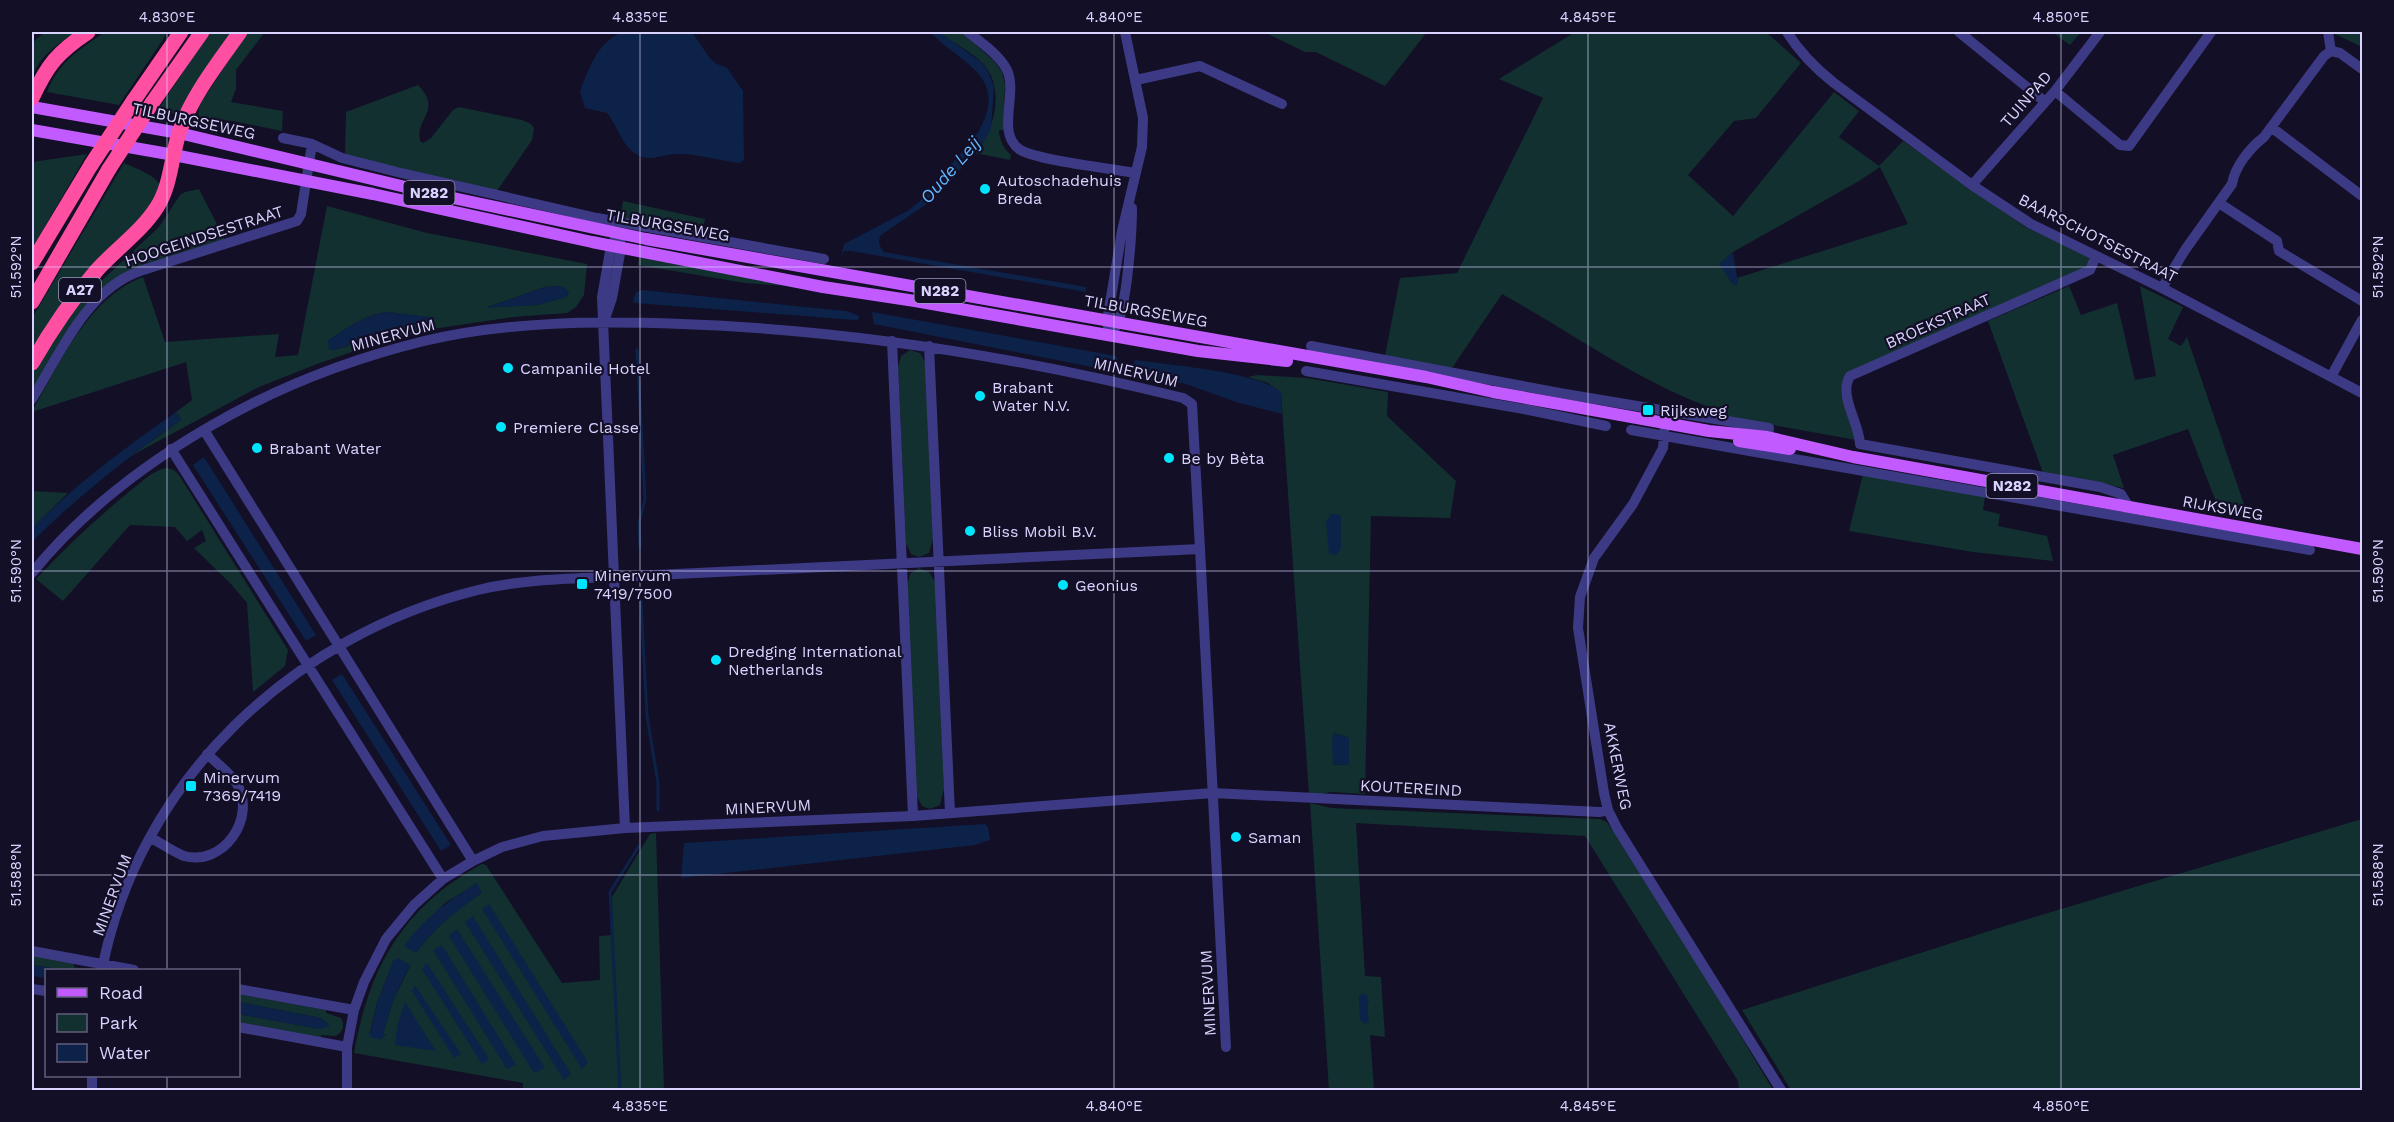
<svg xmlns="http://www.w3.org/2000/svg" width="2394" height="1122" font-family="'Work Sans',sans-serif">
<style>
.green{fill:#12302f;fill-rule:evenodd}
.water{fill:#0c2248}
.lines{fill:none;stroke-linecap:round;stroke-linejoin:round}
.stream{stroke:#0c2248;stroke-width:3}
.minor{stroke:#3d3a85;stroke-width:10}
.major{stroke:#c25bff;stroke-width:12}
.highway{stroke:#ff4fa3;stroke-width:15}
.highway-bridge{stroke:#ff4fa3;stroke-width:15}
.ticks{fill:none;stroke:#d9d4ff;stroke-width:1.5;stroke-opacity:0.45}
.poi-dot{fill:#00e5ff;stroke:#130f26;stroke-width:2}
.labels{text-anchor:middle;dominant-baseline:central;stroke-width:4.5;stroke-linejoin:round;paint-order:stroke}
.shield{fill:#130f26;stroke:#9e99be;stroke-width:1.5}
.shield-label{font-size:15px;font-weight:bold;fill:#d9d4ff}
.street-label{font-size:16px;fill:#d9d4ff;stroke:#130f26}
.poi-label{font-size:16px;fill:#d9d4ff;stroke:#130f26;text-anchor:start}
.water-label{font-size:18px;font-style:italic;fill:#62b6ff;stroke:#130f26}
.neatline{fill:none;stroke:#d9d4ff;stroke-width:2}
.ticks-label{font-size:15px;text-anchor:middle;fill:#d9d4ff}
</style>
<rect width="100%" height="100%" fill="#130f26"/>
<!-- green -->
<path class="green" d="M45,32H76C58,44 37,57 32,80V43Z
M105,32H168L119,105L47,92C59,61 79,50 105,32Z
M210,32H232L179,115L157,111Z
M247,32H265L236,70V89L231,102L283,111L282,131L233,121L198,118L199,106Z
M939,32H961L994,61L1002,72L1005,85L1003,130H999C999,140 1004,149 1011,155L1010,160L975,153C994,131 1005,91 985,66C974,52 953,44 939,32Z
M1264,32H1427L1385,86L1316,52H1305Z
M1575,32H1766L1801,63L1756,118L1734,121L1688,175L1733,216L1834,92L1859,111L1839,137L1879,166L1903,141L2027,228L2092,258L2087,269L1843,379L1841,394L1856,440L1717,415L1718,410C1641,384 1573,333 1502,294L1452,368L1385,356L1400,278L1457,273L1543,98L1499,79ZM1880,167L1908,224L1737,278L1738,283L1733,284L1720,264L1733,252L1859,181Z
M2052,32H2081L2070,45Z
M2333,32H2362V47L2333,33Z
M418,85C443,111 415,117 420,141L423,143L431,138L453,110L459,107L522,120L531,124L534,128L532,140L497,191L345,155L346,112Z
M87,154L32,249V162Z
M124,163C137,169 154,174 162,187L160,194L32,354V318Z
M199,189L225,240L126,272L116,278L32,391V370L74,310L99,283L159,227L180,195L185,192Z
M623,201L705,219L702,234L620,217Z
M327,206L427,233L587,264L584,295L576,307L567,313L513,317L433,329L375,344L317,364L259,387L129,457L181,420L176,412L192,400L186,362L32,412C59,364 89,297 143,277L165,342L279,334L275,357L298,355ZM558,286L565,288L569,293L566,297L537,305L488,307L545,287ZM388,312L435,318L334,350L328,341C346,328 366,314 388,312Z
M639,257L803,287L745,283L638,265Z
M2069,286L2081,315L2117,303L2135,380L2156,376L2140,286L2183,307L2168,339L2181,346L2187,337L2247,513L2218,507L2188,429L2113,455L2124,488L2043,473L1988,321Z
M910,350L920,353L927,365L933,538L929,553L919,557L911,554L906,543L898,367L901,356Z
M1257,375L1307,378L1388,392L1387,416L1456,481L1450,518L1371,516L1365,794L1330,792L1317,795L1309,794L1281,393L1268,383L1248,377ZM1334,733L1349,738V764L1334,765Z
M166,468L174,470L179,475L288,650L285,666L253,692L247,603L231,584L194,548L206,541L202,530L187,541L175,527L130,525L63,601L36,579C66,547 97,518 131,490C142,482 153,470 166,468Z
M1863,474L1985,496L1983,510L2000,514L1998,526L2047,536L2053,561L1973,552L1849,531Z
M32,491L68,493L32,528Z
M919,568L929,572L936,583L944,789L940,805L930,809L922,806L916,795L907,586L910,574Z
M1310,803L1331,808L1600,819L1607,822L1697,963L1773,1090H1739L1738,1081L1585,836L1356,823L1365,976L1381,977L1385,1037L1370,1035L1374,1090H1329Z
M2362,819V1090H1980L1979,1089L1791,1090L1742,1010L2008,925Z
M656,833L664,1090H523V1083L354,1053C369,967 403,907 482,864L486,865L562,983L600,980L599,936L613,935L612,897L650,834ZM476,884L481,893C456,910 434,928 416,953L411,937L445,903ZM394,960L410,966L393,1001L383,1034L386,1035L383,1036L382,1039L370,1033L377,1003Z
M32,956L74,963V967L88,970H64L32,965Z
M238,994L326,1010V1013L341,1018C345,1025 343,1032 336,1036L321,1035V1038L239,1023V1014L319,1029L328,1024L321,1018L239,1002Z"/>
<!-- water -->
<path class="water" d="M624,32H692L709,57L715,63L727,68L743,91L744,160L740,163C719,161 697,153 676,154C660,154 648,165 632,151C620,141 617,125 607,113L585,108L580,91C589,68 599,39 624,32Z
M930,32H939L980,61L987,69L994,87L991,129L982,145L934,199L881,235C877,241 880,247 884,252L1086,287V292L851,251H844L841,256L844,244L909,210L919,202L977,134C1011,76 962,65 930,32Z
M1733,252L1738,283L1737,286L1733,284L1719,264Z
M558,286L565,288L569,293L566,297L537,305L485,308L545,287Z
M643,290L825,309L847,311L859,316L858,320H854L635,303L633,301L636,292Z
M388,312L437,318L333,350H329L328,341C346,328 366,314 388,312Z
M872,312L1116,356L1118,362L1112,371L874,324Z
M1135,360C1164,364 1266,373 1281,393L1282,414L1236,402L1183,383H1160L1130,374Z
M176,412L181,420C128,457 78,496 32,542V528C76,484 125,448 176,412Z
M204,457L316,635L306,641L193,465Z
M1332,513L1341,516V549L1336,555L1329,553L1326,522Z
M342,674L451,845L441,851L332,680Z
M1333,733L1349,738V764L1333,765L1332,744Z
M985,824L988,827L990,840L975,845L681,878L684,843Z
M477,883L482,893C456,911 434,928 416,953L404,946C423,919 449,900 477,883Z
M489,904L588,1062L582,1069L482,909Z
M473,916L571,1074L564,1080L465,922Z
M457,929L545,1068L534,1073L449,936Z
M442,945L516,1065L507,1069L433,950Z
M398,958L410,965L393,1001L383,1034L386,1036H383L382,1040L370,1037V1033H368L371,1031L377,1003L394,960Z
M427,963L489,1059L482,1064L422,969Z
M32,965L64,970H46V978L32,976Z
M415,985L461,1054L454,1058L412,991Z
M1362,994H1366L1369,1000L1367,1007L1369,1021L1365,1024L1360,1020L1359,996Z
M239,1002L321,1018L330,1026L319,1029L239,1014Z
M405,1002L436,1051L395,1045L397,1027Z"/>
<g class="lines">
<!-- stream -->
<path class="stream" d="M637,350L645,499L639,523L640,548
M641,601L647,716L658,783V810
M620,1090L610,892L639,846"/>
<!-- minor -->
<path class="minor" d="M968,32C981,43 999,54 1007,70C1018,94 996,132 1019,149C1033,160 1114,169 1136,173
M1787,32C1800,53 1815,68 1834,83L1972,185L2031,224L2162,288L2362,393
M1959,32L2044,101
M2331,51L2340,53L2362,69
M1136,80L1200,66L1282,104
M2055,91L2120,145L2129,146L2211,32
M2271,127L2362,196
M283,138L312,144L342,158L397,172L597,218L824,259
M1972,185L2055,91L2100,32
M2219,203L2277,241L2279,251L2362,301
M2096,256L2090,270L1850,376C1838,395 1859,422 1860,444L2100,487L2121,494L2129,507V512
M2162,288L2185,250L2232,184C2235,166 2250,148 2264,137L2324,56L2331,51L2328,32
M606,316L612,298L621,248L620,241
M1108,327L1107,321L1122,231L1142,147L1143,118L1125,32
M1115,328C1127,311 1132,231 1132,208
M892,341L913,816
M929,346L950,813
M1311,346L1565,394L1769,428L1766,445
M1306,371L1529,410L1606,426
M2332,375L2362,320
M32,399C60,354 86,290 140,271L297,221L301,214L312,144
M1665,423L1663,448L1633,504L1594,558L1580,597L1578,628L1604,793L1608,810L1617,828L1781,1090
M204,430L473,861
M1631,430L2310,550
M171,449L443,879
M1200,549L1226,1047
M32,573C79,515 142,466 207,428C275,388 347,360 424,341C508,321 597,321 682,324C852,330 1018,357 1183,398L1192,404L1200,549L614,577L625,828
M151,838C161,843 173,852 184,856C223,867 257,818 237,784C230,773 217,763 207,754
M32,951L134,970
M102,970C138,780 294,635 478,590C522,579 569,579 614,577L602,297L611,246L619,233
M32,989L46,991
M238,989L354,1010
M238,1027L347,1047
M92,1076V1090
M347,1090V1047L354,1010L364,982L386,939L414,905L443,879L473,861L502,847L543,836L625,828L913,816L1213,793L1599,812L1608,810"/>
<!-- major -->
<path class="major" d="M32,107L179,133L439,195L646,239L1426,377L1493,392L1709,431L1767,437L1853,457L2362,549
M32,130L174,155L373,194L592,242L823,287L915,301L1198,351L1287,361
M1739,441L1790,449"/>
<!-- highway -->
<path class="highway" d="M32,98C48,64 57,53 88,32
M134,100L181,32
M152,103L202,32
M32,263L91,165
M32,302L109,169
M32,363C51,330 72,299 97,270C116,249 142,231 157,207C171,185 171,158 179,133C191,97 218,63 240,32"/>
<!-- highway-bridge -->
<path class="highway-bridge" d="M91,165L134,100
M109,169L152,103"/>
</g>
<!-- ticks -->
<path class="ticks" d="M167,32V970M640,32V1090M1114,32V1090M1588,32V1090M2061,32V1090M32,267H2362M32,571H2362M32,875H2362M167,1076V1090"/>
<!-- markers -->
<g class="poi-dot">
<circle cx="985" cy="189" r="6"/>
<circle cx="508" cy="368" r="6"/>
<circle cx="980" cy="396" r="6"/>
<rect x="1642" y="404" width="12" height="12" rx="3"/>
<circle cx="501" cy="427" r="6"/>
<circle cx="257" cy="448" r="6"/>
<circle cx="1169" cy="458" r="6"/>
<circle cx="970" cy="531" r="6"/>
<rect x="576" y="578" width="12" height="12" rx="3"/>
<circle cx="1063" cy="585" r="6"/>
<circle cx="716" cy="660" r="6"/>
<rect x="185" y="780" width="12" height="12" rx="3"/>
<circle cx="1236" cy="837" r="6"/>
</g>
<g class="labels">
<!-- shield labels -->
<g class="shield">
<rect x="403.5" y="181" width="51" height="24" rx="4.5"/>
<rect x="59" y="278" width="42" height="24" rx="4.5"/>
<rect x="914.5" y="279" width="51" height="24" rx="4.5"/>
<rect x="1986.5" y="474" width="51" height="24" rx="4.5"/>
</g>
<g class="shield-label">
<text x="429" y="193">N282</text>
<text x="80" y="290">A27</text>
<text x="940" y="291">N282</text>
<text x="2012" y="486">N282</text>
</g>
<!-- street labels -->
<g class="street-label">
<text transform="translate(2026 99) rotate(-49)">TUINPAD</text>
<text transform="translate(194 121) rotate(12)">TILBURGSEWEG</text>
<text transform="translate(668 225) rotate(10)">TILBURGSEWEG</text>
<text transform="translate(204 236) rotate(-18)">HOOGEINDSESTRAAT</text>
<text transform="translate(2098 238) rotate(27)">BAARSCHOTSESTRAAT</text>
<text transform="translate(1146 311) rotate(10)">TILBURGSEWEG</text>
<text transform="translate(1938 321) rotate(-24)">BROEKSTRAAT</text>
<text transform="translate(393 335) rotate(-15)">MINERVUM</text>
<text transform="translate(1136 372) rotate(13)">MINERVUM</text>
<text transform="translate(2223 508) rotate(10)">RIJKSWEG</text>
<text transform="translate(1618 766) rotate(79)">AKKERWEG</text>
<text transform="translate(1411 788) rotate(3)">KOUTEREIND</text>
<text transform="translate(768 807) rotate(-3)">MINERVUM</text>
<text transform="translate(112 895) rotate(-70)">MINERVUM</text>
<text transform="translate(1208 993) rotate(-93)">MINERVUM</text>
</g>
<!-- poi labels -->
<g class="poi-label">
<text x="997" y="180">Autoschadehuis<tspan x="997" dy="18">Breda</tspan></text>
<text x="520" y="368">Campanile Hotel</text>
<text x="992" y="387">Brabant<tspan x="992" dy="18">Water N.V.</tspan></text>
<text x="1660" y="410">Rijksweg</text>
<text x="513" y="427">Premiere Classe</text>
<text x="269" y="448">Brabant Water</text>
<text x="1181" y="458">Be by Bèta</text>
<text x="982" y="531">Bliss Mobil B.V.</text>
<text x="594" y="575">Minervum<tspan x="594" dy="18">7419/7500</tspan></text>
<text x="1075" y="585">Geonius</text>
<text x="728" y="651">Dredging International<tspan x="728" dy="18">Netherlands</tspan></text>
<text x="203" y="777">Minervum<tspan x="203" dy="18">7369/7419</tspan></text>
<text x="1248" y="837">Saman</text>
</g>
<!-- water labels -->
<g class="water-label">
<text transform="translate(950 170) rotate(-49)">Oude Leij</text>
</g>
</g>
<!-- border -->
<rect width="2394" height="1122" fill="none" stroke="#130f26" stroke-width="66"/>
<!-- legend -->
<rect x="45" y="969" width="195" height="108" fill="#130f26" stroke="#625e7d" stroke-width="1.5"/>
<rect x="57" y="988" width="30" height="9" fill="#c25bff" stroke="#625e7d" stroke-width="1.5"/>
<text x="99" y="999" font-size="18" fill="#d9d4ff">Road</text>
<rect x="57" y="1014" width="30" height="18" fill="#12302f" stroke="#625e7d" stroke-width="1.5"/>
<text x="99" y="1029" font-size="18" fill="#d9d4ff">Park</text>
<rect x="57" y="1044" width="30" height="18" fill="#0c2248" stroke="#625e7d" stroke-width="1.5"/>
<text x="99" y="1059" font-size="18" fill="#d9d4ff">Water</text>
<rect x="33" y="33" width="2328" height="1056" class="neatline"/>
<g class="ticks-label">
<text x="167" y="22">4.830°E</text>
<text x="640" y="22">4.835°E</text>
<text x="1114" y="22">4.840°E</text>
<text x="1588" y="22">4.845°E</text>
<text x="2061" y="22">4.850°E</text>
<text transform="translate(16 267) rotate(-90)" y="5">51.592°N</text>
<text transform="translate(2378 267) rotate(-90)" y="5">51.592°N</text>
<text transform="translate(16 571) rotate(-90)" y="5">51.590°N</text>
<text transform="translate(2378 571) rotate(-90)" y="5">51.590°N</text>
<text transform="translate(16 875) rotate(-90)" y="5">51.588°N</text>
<text transform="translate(2378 875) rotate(-90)" y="5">51.588°N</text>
<text x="640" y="1111">4.835°E</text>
<text x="1114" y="1111">4.840°E</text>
<text x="1588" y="1111">4.845°E</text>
<text x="2061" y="1111">4.850°E</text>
</g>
</svg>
